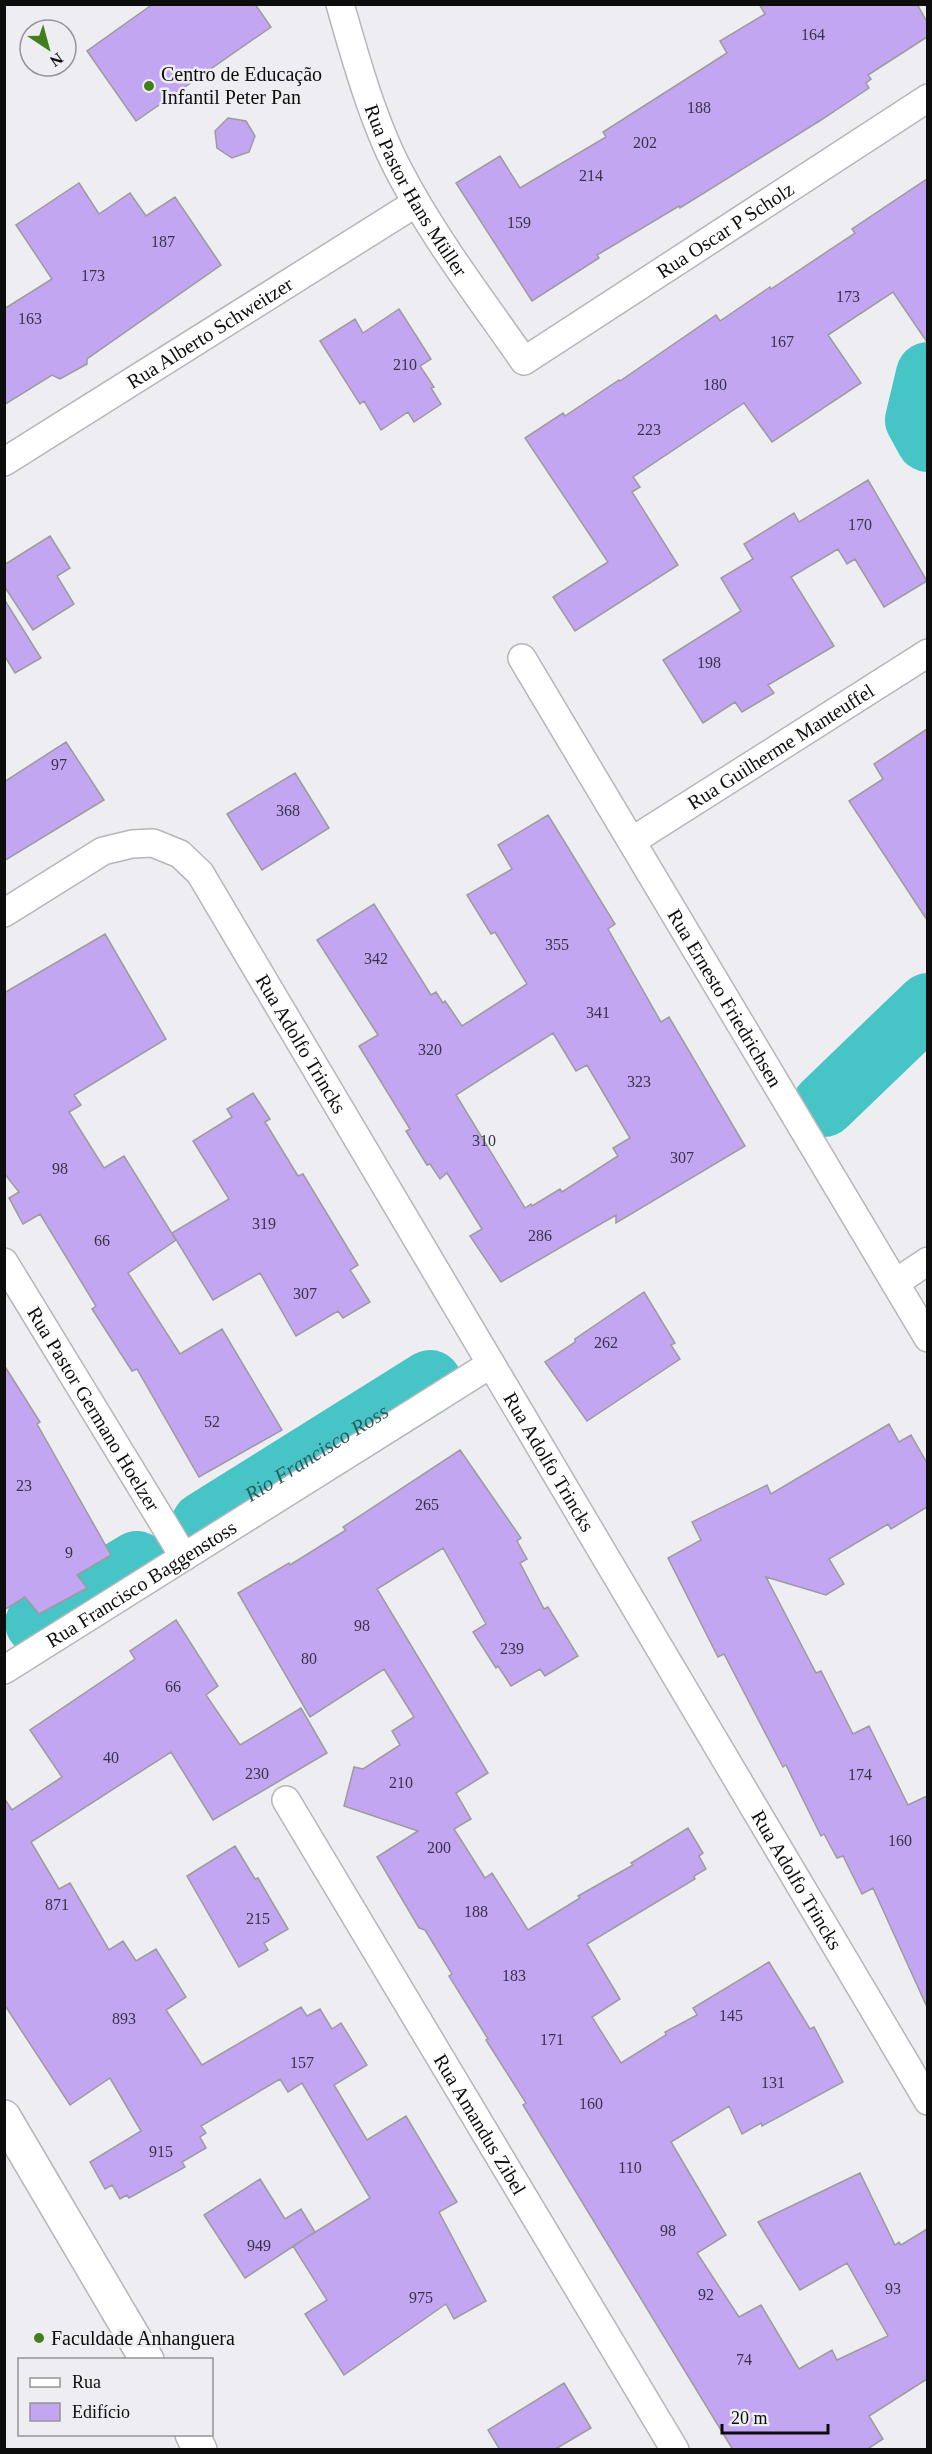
<svg xmlns="http://www.w3.org/2000/svg" width="932" height="2454" font-family="'Times New Roman',serif">
<style>
.lines{fill:none;stroke-linecap:round;stroke-linejoin:round}
.river{stroke:#47c4c6;stroke-width:64}
.building{fill:#c2a6f1;stroke:#9c9b9e;stroke-width:1.5;fill-rule:evenodd}
.minor-casing{stroke:#b6b6b9;stroke-width:30}
.secondary-casing{stroke:#b6b6b9;stroke-width:36}
.minor{stroke:#fff;stroke-width:27}
.secondary{stroke:#fff;stroke-width:33}
.poi-dot{fill:#427f1c;stroke:#eeeef2;stroke-width:2}
.labels{text-anchor:middle;dominant-baseline:central;stroke-width:5;stroke-linejoin:round;paint-order:stroke}
.number-label{font-size:16px;fill:#3a3347}
.poi-label{font-size:20px;fill:#0d0d0e;stroke:#eeeef2;text-anchor:start}
.street-label{font-size:20px;fill:#0d0d0e;stroke:#eeeef2}
.water-label{font-size:21px;font-style:italic;fill:#285c5d;stroke:#eeeef2}
</style>
<rect width="100%" height="100%" fill="#eeeef2"/>
<g class="lines">
<!-- river -->
<g class="river">
<path d="M928,374L917,420L928,440"/>
<path d="M824,1105L928,1005"/>
<path id="s1" d="M203,1524L430,1382"/>
<path d="M37,1623L137,1563"/>
</g>
</g>
<!-- building -->
<path class="building" d="M153,4H255L271,27L136,121L87,51Z
M759,4H917L927,22V37L868,75L871,79L866,83L869,88L821,120L680,208L679,206L597,255L599,258L532,301L456,183L500,156L520,188L606,137L603,132L727,53L720,41L765,14Z
M228,118L246,121L255,136L249,152L232,158L217,148L215,131Z
M927,179V342L893,292L828,335L861,383L772,442L744,403L633,477L640,487L632,492L678,565L575,631L553,597L608,562L525,438L563,413L565,416L619,380L620,381L716,315L720,321L770,287L771,289L855,233L852,229Z
M79,183L99,214L130,193L146,216L175,197L221,265L87,359V364L60,379L52,375L4,405V309L52,279L16,225Z
M399,309L431,359L420,366L434,387L431,388L441,404L414,422L408,412L381,430L364,401L360,404L320,341L355,319L363,333Z
M868,480L927,581L884,607L855,559L847,564L838,549L791,577L834,646L768,685L774,693L742,712L735,702L703,723L663,660L741,611L721,578L753,559L744,544L794,513L799,522Z
M50,536L70,568L57,576L74,604L33,630L4,586V565Z
M4,599L41,658L15,673L4,655Z
M927,729V920L849,801L883,779L874,764Z
M66,742L104,800L4,861V782Z
M295,773L329,828L262,870L227,814Z
M548,815L615,924L608,929L661,1022L669,1017L745,1146L616,1223V1215L501,1282L470,1236L482,1229L447,1173L440,1179L430,1164L427,1165L406,1131L410,1129L359,1046L378,1035L317,940L374,904L431,995L436,992L443,1003L445,1001L462,1026L527,984L495,932L491,934L467,895L512,869L498,845ZM553,1033L576,1071L587,1065L630,1138L613,1148L618,1156L562,1192L560,1189L532,1206L531,1204L525,1208L456,1095Z
M105,934L166,1039L74,1095L81,1105L69,1112L104,1168L124,1156L176,1240L128,1273L180,1354L222,1329L282,1430L199,1477L137,1369L132,1371L92,1309L96,1306L40,1214L23,1224L9,1198L19,1192L4,1173V993Z
M253,1093L270,1119L265,1122L298,1176L303,1174L358,1265L350,1270L370,1302L343,1318L338,1311L296,1336L260,1273L213,1300L172,1233L229,1199L193,1141L232,1117L227,1109Z
M644,1292L675,1343L671,1345L680,1359L587,1421L545,1362L575,1342V1339Z
M4,1365L40,1422L37,1424L111,1555L77,1575L87,1588L39,1614L25,1597L4,1610Z
M889,1424L899,1442L911,1435L927,1463V1507L891,1529L888,1524L829,1559L844,1584L826,1595L766,1577L816,1673L821,1671L853,1734L869,1726L908,1805L927,1796V2007L873,1888L862,1894L843,1856L837,1858L824,1834L821,1836L786,1765L783,1767L724,1654L718,1657L668,1558L701,1540L692,1522L767,1485L771,1494Z
M460,1450L521,1538L517,1541L527,1559L520,1563L544,1609L548,1607L578,1656L545,1676L540,1669L511,1686L498,1666L496,1668L473,1632L486,1624L443,1548L377,1589L488,1773L456,1793L471,1819L454,1829L485,1878L492,1873L528,1930L580,1898L578,1896L633,1865L631,1863L688,1828L703,1853L699,1856L706,1869L694,1876L695,1879L587,1944L620,1999L592,2017L621,2063L666,2035L665,2032L697,2015L693,2008L769,1962L810,2029L814,2027L843,2082L762,2126L761,2123L742,2134L729,2106L671,2142L726,2235L697,2253L739,2317L761,2305L799,2369L832,2350L837,2360L888,2336L847,2263L800,2290L758,2222L860,2173L895,2245L899,2242L901,2245L927,2229V2379L869,2416L883,2439L866,2450H733L523,2105L526,2103L486,2040L488,2039L449,1976L452,1974L425,1930L419,1928L377,1857L418,1831L344,1806L354,1767L363,1769L400,1745L392,1731L414,1717L384,1669L310,1717L238,1593L289,1563L290,1565L346,1530L343,1527Z
M176,1620L218,1686L206,1695L240,1745L301,1708L327,1753L213,1820L171,1752L31,1842L59,1889L70,1883L109,1950L123,1941L136,1961L156,1949L186,1997L166,2010L202,2065L301,2007L307,2016L320,2009L332,2029L341,2023L367,2065L334,2085L367,2140L406,2116L457,2202L439,2212L486,2301L454,2319L446,2304L344,2375L305,2314L327,2300L293,2246L370,2198L302,2083L288,2092L280,2079L201,2126L206,2133L200,2137L206,2148L182,2162L185,2167L129,2198L127,2195L120,2199L112,2185L105,2189L90,2162L141,2131L110,2078L70,2105L4,2004V1798L12,1810L62,1777L30,1730L135,1659L130,1651Z
M235,1846L255,1879L258,1878L288,1929L264,1943L268,1950L239,1967L187,1876Z
M260,2179L285,2219L301,2209L315,2232L245,2278L204,2215Z
M564,2383L591,2428L554,2450H500L488,2430Z"/>
<g class="lines">
<!-- minor casing -->
<g class="minor-casing">
<g id="minor">
<path id="s2" d="M340,4C355,57 373,121 398,169C433,237 481,299 524,361L928,98"/>
<path id="s3" d="M4,462L416,203"/>
<path id="s4" d="M522,658L928,1338"/>
<path id="s5" d="M632,841L928,653"/>
<path id="s6" d="M4,913L103,851L132,844L153,843L180,854L200,873L928,2101"/>
<path id="s7" d="M4,1262L184,1557"/>
<path d="M895,1283L928,1261"/>
<path id="s8" d="M4,1670L491,1364"/>
<path id="s9" d="M286,1800L675,2450"/>
</g>
</g>
<!-- secondary casing -->
<g class="secondary-casing">
<path id="secondary" d="M4,2117L147,2360
M192,2434L200,2450"/>
</g>
<!-- minor -->
<use href="#minor" class="minor"/>
<!-- secondary -->
<use href="#secondary" class="secondary"/>
</g>
<!-- markers -->
<g class="poi-dot">
<circle cx="149" cy="86" r="6"/>
<circle cx="39" cy="2338" r="6"/>
</g>
<g class="labels">
<!-- number labels -->
<g class="number-label">
<text x="813" y="34">164</text>
<text x="699" y="107">188</text>
<text x="645" y="142">202</text>
<text x="591" y="175">214</text>
<text x="519" y="222">159</text>
<text x="163" y="241">187</text>
<text x="93" y="275">173</text>
<text x="848" y="296">173</text>
<text x="30" y="318">163</text>
<text x="782" y="341">167</text>
<text x="405" y="364">210</text>
<text x="715" y="384">180</text>
<text x="649" y="429">223</text>
<text x="860" y="524">170</text>
<text x="709" y="662">198</text>
<text x="59" y="764">97</text>
<text x="288" y="810">368</text>
<text x="557" y="944">355</text>
<text x="376" y="958">342</text>
<text x="598" y="1012">341</text>
<text x="430" y="1049">320</text>
<text x="639" y="1081">323</text>
<text x="484" y="1140">310</text>
<text x="682" y="1157">307</text>
<text x="60" y="1168">98</text>
<text x="264" y="1223">319</text>
<text x="540" y="1235">286</text>
<text x="102" y="1240">66</text>
<text x="305" y="1293">307</text>
<text x="606" y="1342">262</text>
<text x="212" y="1421">52</text>
<text x="24" y="1485">23</text>
<text x="427" y="1504">265</text>
<text x="69" y="1552">9</text>
<text x="362" y="1625">98</text>
<text x="512" y="1648">239</text>
<text x="309" y="1658">80</text>
<text x="173" y="1686">66</text>
<text x="111" y="1757">40</text>
<text x="257" y="1773">230</text>
<text x="860" y="1774">174</text>
<text x="401" y="1782">210</text>
<text x="900" y="1840">160</text>
<text x="439" y="1847">200</text>
<text x="57" y="1904">871</text>
<text x="476" y="1911">188</text>
<text x="258" y="1918">215</text>
<text x="514" y="1975">183</text>
<text x="731" y="2015">145</text>
<text x="124" y="2018">893</text>
<text x="552" y="2039">171</text>
<text x="302" y="2062">157</text>
<text x="773" y="2082">131</text>
<text x="591" y="2103">160</text>
<text x="161" y="2151">915</text>
<text x="630" y="2167">110</text>
<text x="668" y="2230">98</text>
<text x="259" y="2245">949</text>
<text x="893" y="2288">93</text>
<text x="706" y="2294">92</text>
<text x="421" y="2297">975</text>
<text x="744" y="2359">74</text>
</g>
<!-- poi labels -->
<g class="poi-label">
<text x="161" y="74">Centro de Educação<tspan x="161" dy="23">Infantil Peter Pan</tspan></text>
<text x="51" y="2338">Faculdade Anhanguera</text>
</g>
<!-- street labels -->
<g class="street-label">
<text stroke="none"><textPath href="#s2" startOffset="202">Rua Pastor Hans Müller</textPath></text>
<text stroke="none"><textPath href="#s2" startOffset="645">Rua Oscar P Scholz</textPath></text>
<text stroke="none"><textPath href="#s3" startOffset="243">Rua Alberto Schweitzer</textPath></text>
<text stroke="none"><textPath href="#s5" startOffset="176">Rua Guilherme Manteuffel</textPath></text>
<text stroke="none"><textPath href="#s4" startOffset="396">Rua Ernesto Friedrichsen</textPath></text>
<text stroke="none"><textPath href="#s6" startOffset="423">Rua Adolfo Trincks</textPath></text>
<text stroke="none"><textPath href="#s7" startOffset="172">Rua Pastor Germano Hoelzer</textPath></text>
<text stroke="none"><textPath href="#s6" startOffset="909">Rua Adolfo Trincks</textPath></text>
<text stroke="none"><textPath href="#s8" startOffset="162">Rua Francisco Baggenstoss</textPath></text>
<text stroke="none"><textPath href="#s6" startOffset="1395">Rua Adolfo Trincks</textPath></text>
<text stroke="none"><textPath href="#s9" startOffset="378">Rua Amandus Zibel</textPath></text>
</g>
<!-- water labels -->
<g class="water-label">
<text stroke="none"><textPath href="#s1" startOffset="134">Rio Francisco Ross</textPath></text>
</g>
</g>
<!-- border -->
<rect width="932" height="2454" fill="none" stroke="#0d0d0e" stroke-width="12"/>
<!-- legend -->
<rect x="18" y="2358" width="195" height="78" fill="#eeeef2" stroke="#949497" stroke-width="1.5"/>
<rect x="30" y="2378" width="30" height="9" fill="#ffffff" stroke="#949497" stroke-width="1.5"/>
<text x="72" y="2388" font-size="18" fill="#0d0d0e">Rua</text>
<rect x="30" y="2403" width="30" height="18" fill="#c2a6f1" stroke="#949497" stroke-width="1.5"/>
<text x="72" y="2418" font-size="18" fill="#0d0d0e">Edifício</text>
<!-- north arrow -->
<g transform="translate(48 48) rotate(144)"><circle r="28" fill="#eeeef2" stroke="#949497" stroke-width="1.5"/>
<path d="M0-4.5L10 22L0 15L-10 22Z" fill="#427f1c"/>
<text y="-9" font-size="16" font-weight="bold" text-anchor="middle" fill="#0d0d0e">N</text>
</g>
<!-- scale -->
<path d="M722 2424v9h106v-9" fill="none" stroke="#0d0d0e" stroke-width="3"/>
<text x="731" y="2424" font-size="18" fill="#0d0d0e" stroke="#eeeef2" stroke-width="4.5" paint-order="stroke">20 m</text>
</svg>
